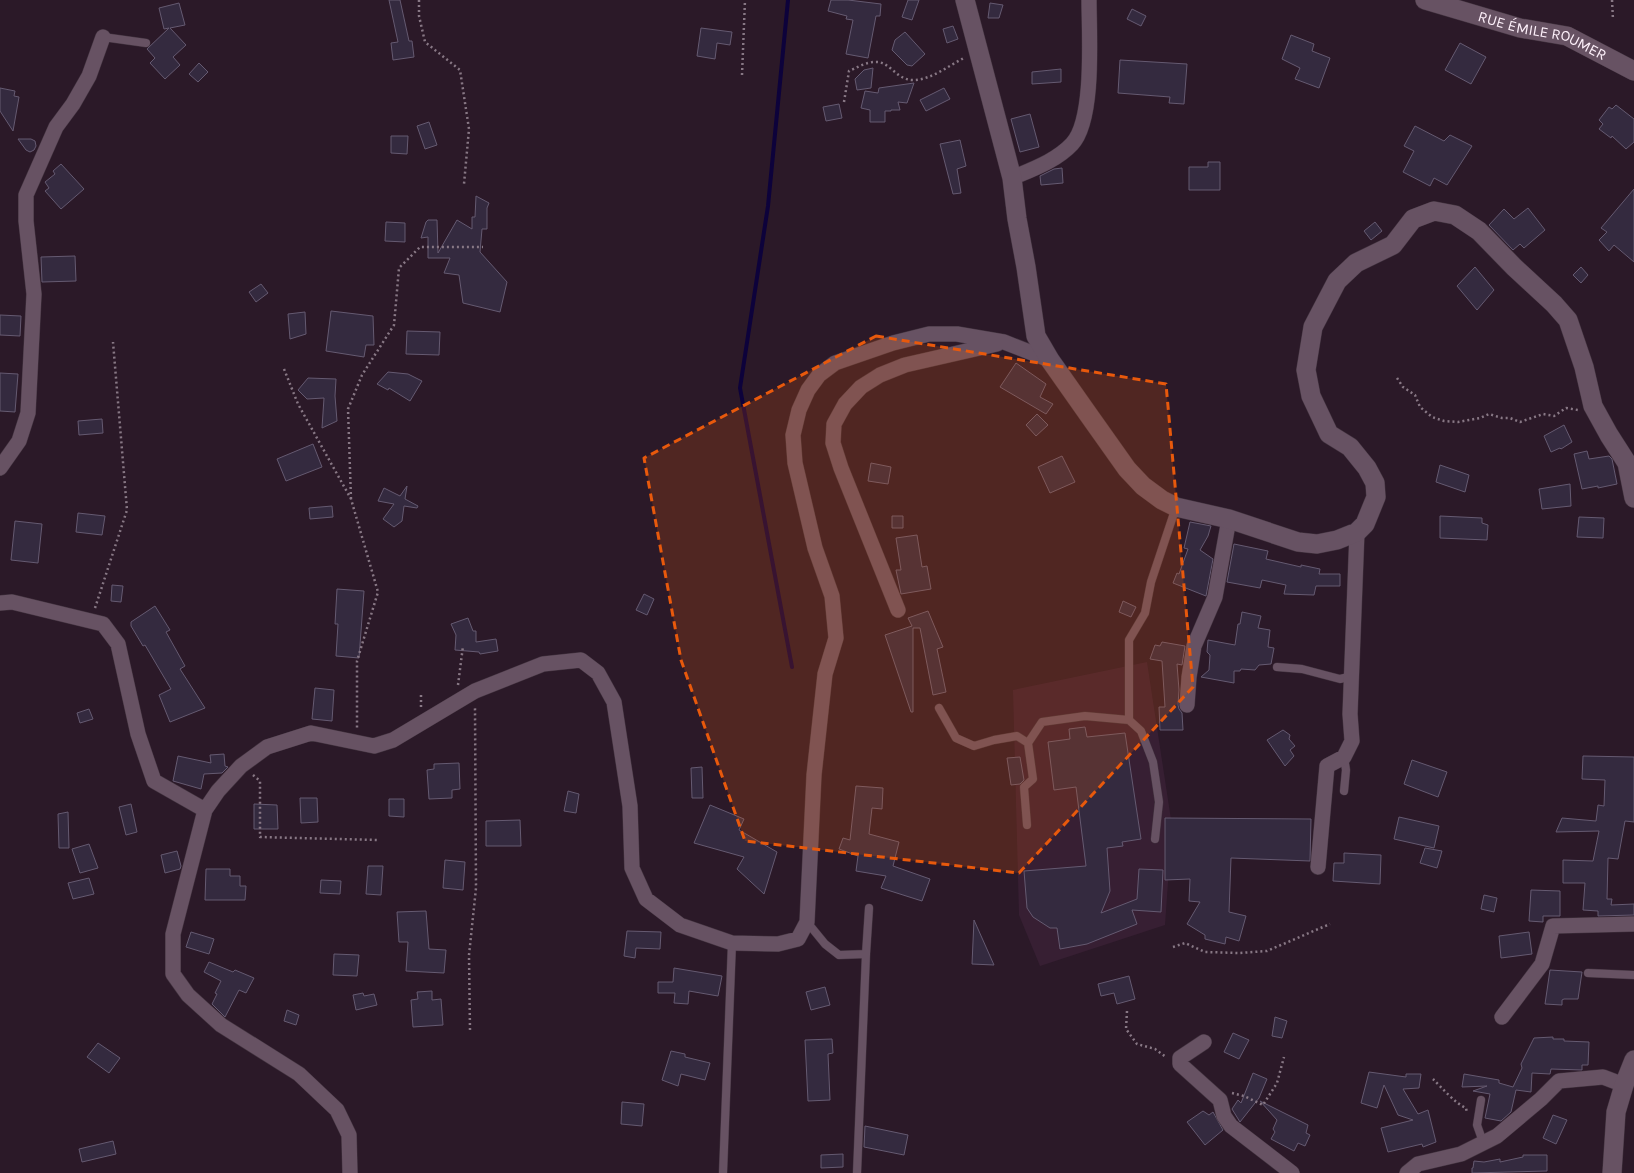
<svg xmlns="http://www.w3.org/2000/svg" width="1634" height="1173" font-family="Karla,sans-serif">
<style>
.built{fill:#371f33}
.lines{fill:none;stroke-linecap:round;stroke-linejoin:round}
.stream{stroke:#0d023b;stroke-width:4}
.building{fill:#342a3f;stroke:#655a71}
.service-casing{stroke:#42333f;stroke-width:9}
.minor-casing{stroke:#42333f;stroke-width:16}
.tertiary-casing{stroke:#42333f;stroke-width:20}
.path{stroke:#887885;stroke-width:2.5;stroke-dasharray:2 3;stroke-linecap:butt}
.service{stroke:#675263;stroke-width:8}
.minor{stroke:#675263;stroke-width:15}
.tertiary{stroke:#675263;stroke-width:19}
.marked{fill:#e8590c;fill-opacity:0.2;stroke:#e8590c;stroke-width:3;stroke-dasharray:8 5;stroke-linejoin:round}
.labels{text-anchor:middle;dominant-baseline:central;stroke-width:3.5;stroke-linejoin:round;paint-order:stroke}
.street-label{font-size:15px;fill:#fdf0fa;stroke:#21101e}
</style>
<rect width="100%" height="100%" fill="#2b1928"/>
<!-- built -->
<path class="built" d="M1147,662L1172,826L1165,925L1040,966L1019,915L1013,690Z"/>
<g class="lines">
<!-- stream -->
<path class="stream" d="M788,0L768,206L740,388L792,667"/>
</g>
<!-- building -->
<path class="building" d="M389,0H400L409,41H412L414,57L393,60L391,43L398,42Z
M831,0H848L881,4L880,16H876L868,58L846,54L853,20L846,19L847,16L828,11Z
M908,0H919L912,20L902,17Z
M179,3L185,25L170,28L186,45L173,57L180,65L165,79L150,63L155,58L147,49L169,28L164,29L159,8Z
M990,3L1003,5L999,18H988Z
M1132,9L1146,16L1141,26L1127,19Z
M953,26L958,39L947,43L943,29Z
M701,28L732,32L730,45L717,43L715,59L697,56Z
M905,32L925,54L912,66L907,65L892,50L895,40Z
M1291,35L1314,44L1312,51L1330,58L1319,88L1295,79L1300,68L1282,59Z
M1460,43L1486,57L1471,84L1445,70Z
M1120,60L1187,64L1184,104L1169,103L1170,97L1118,93Z
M199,63L208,72L198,82L189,74Z
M873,68L871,88L857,90L855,79L864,70Z
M1061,69V82L1032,84V72Z
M914,83L907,103L898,102L900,110H891V111H885V122H870V110L861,108L865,91L878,93L879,88Z
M0,88L15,91L14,96L19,97L13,131L0,111Z
M944,88L950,99L926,111L920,100Z
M839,104L842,118L826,121L823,107Z
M1616,105L1634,119V142L1626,149L1612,136L1611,138L1599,129L1603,124L1599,120L1609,107L1612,109Z
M1030,114L1039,147L1020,152L1011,119Z
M429,122L437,145L425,149L417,126Z
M1415,126L1444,141L1450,135L1472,146L1447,185L1434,178L1430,186L1403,172L1414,151L1404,146Z
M391,136H408L407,154L391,153Z
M18,139H31L35,141L36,146L34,150L30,152L26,150Z
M960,140L966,166L957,169L961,193L953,194L940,144Z
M1208,162H1220V190H1189V167H1208Z
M61,164L84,189L61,209L45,191L49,188L45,182L55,174L53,171Z
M1062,168L1063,183L1041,185L1040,176L1054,169Z
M1634,189V262L1614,245L1609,251L1599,240L1607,232L1601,228Z
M476,196L489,203L487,208V229H482L480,252L507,282L500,312L463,303L459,275L444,273L450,258H428V237L421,238L426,222L428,220H437L438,253L457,220L472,229V217H475Z
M1528,208L1545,230L1524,248L1520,244L1513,250L1489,225L1504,209L1514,219Z
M386,222L405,223V242L385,241Z
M1375,222L1382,231L1371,240L1364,231Z
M75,256L76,281L42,282L41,257Z
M1475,267L1494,290L1477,310L1457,286Z
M1581,267L1588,275L1581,283L1573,275Z
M261,284L268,293L256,302L249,292Z
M331,311L373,316L374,345H366L364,357L326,351Z
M305,312L306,334L290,339L288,314Z
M0,315L21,316L20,336L0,335Z
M407,331L440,332L439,355L406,354Z
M1016,363L1046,384L1040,397L1053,404L1046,414L1000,387Z
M388,372L408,374L422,381L410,401L389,388L388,390L377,384Z
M0,373L18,374L15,412L0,411Z
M308,378L336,379L335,396L337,421L322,428L324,398L307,399L298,390Z
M1037,414L1048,425L1036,436L1026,425Z
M102,419L103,433L79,435L78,421Z
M1564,425L1572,442L1561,449L1560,448L1551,452L1544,436Z
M313,444L322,467L286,481L277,459Z
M1587,451L1589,459L1609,456L1612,459L1617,484L1598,488V486L1582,489L1574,454Z
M1062,456L1075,482L1050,493L1038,467Z
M871,463L891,467L888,484L868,481Z
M1440,465L1469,475L1465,492L1436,482Z
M1570,484L1571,506L1542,509L1539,489Z
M407,486L405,499L418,506L417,508L404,506L402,521L394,527L383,519L394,504L378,501L384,488L400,496Z
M332,506L333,517L310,519L309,508Z
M78,513L105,516L102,535L76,532Z
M892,516H903V528H892Z
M1440,516L1482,518V523L1488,525L1487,540L1440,538Z
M1579,517L1604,518L1603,538L1577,537Z
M15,521L42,524L38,563L11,560Z
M1190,522L1211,526L1208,536L1200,550L1213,559L1206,596L1173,583L1177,573L1179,574L1188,549L1184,548Z
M917,535L922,567L927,566L931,589L901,594L896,570H901L896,538Z
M1234,544L1268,551L1266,559L1301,567V565L1320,569L1319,574H1340V586H1316L1314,595L1284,594L1286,585L1262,580L1260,588L1227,582Z
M112,585L123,586L121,602L111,601Z
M337,589L364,591L359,658L336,656L338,624H335Z
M644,594L654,599L647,615L636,610Z
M1123,601L1136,607L1131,617L1119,612Z
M155,606L170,630L166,632L185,666L180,669L205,708L170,722L159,695L171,689L145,645L143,646L131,626V622Z
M928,611L943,647L937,649L946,692L933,695L920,628H913V712H911L885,635L912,626L908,618Z
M1242,612L1261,616L1258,628L1270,630L1268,647L1274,648L1271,664L1259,665L1255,670L1241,669L1240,671H1234V683L1201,677L1209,670L1210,655L1207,652L1208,640L1235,645L1238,624H1240Z
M468,618L473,631H476V642L496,639L498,651L480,654L479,652L455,650L456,635L451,624Z
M1162,642L1185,646L1182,665L1177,664L1179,690L1178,705L1179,709L1182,713L1183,730H1160L1159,707H1165L1162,661L1150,659L1155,645L1160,646Z
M315,688L334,690L332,721L312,719Z
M89,709L93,719L80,723L77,713Z
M1085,727L1087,737L1125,733L1141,839L1122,842L1123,846L1107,848L1110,891L1101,913L1137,899L1139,869L1163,870L1161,912L1132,910L1137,924L1087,944L1060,949L1057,928H1050L1033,917L1027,908L1024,871L1086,866L1076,787L1054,790L1048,742L1070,739L1069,729Z
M1283,730L1290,735L1289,739L1295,746L1290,750L1294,756L1285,766L1267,740Z
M224,754L225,766L228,767L222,773L204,774L201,789L173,781L178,756L211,763L210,755Z
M1583,756L1634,757V822L1625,821L1618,859L1608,858L1607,899H1612L1611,905L1634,904V915L1598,916V911L1583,910L1585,883H1563V860L1593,861L1599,831L1556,832L1562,818L1596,821L1598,805L1604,806L1605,780L1582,779Z
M1020,757L1024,780L1020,784L1011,785L1007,758Z
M1412,760L1447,772L1438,797L1404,784Z
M459,763L460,789L452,790V798L429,799L427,770L434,769V764Z
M702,767L703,798H692L691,768Z
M856,786L883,788L882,809L872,808L869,834L899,842L893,866L930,879L922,901L881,888L886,876L856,871L858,856L839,849L843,838L850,840Z
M568,791L579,794L576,813L564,811Z
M300,798H317L318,822L301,823Z
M389,799H404V817L389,816Z
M131,804L137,832L126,835L119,807Z
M254,804L277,805L278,829H254Z
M710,805L744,819L739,830L777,852L764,894L737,869L744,857L694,843Z
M68,812L69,848H59L58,814Z
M1399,817L1439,826L1434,848L1394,839Z
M1165,818L1311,819L1310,861L1231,858L1229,912L1246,916L1239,941L1226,937L1225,944L1205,939V935L1187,924L1200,902L1189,901L1190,879L1165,880Z
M520,820L521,846H486V821Z
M89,844L98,868L80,873L72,849Z
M1425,848L1442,851L1437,868L1420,863Z
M177,851L181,866L180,869L165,873L161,855Z
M1344,853L1381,855L1380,884L1333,881L1334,863H1344Z
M445,860L465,862L463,890L443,888Z
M368,866H383L381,895L366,894Z
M206,869H230V876H240V886H246L245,900H205Z
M89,878L94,894L73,899L68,883Z
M321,880L341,881L340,894L320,893Z
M1531,890L1560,891V916H1543V922L1529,921Z
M1484,895L1497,898L1494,912L1481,909Z
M426,911L429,949L446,950L444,973L406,971L408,942H399L397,912Z
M974,920L994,965L972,964Z
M627,931L661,932L660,949L636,948L635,958L624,956Z
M191,932L214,939L209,954L186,947Z
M1529,932L1532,954L1501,958L1499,936Z
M334,954L359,955L357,976L333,975Z
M209,962L233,972L235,970L254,978L246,993L239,990L225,1017L212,1004L217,994L215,993L221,981L204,972Z
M674,968L722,976L718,996L689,991L688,1004L674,1003L675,993H658V982H673Z
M1550,970L1582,972L1578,999H1564L1562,1000V1005L1545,1004Z
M1129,976L1135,999L1117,1004L1114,993L1101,996L1098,984Z
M825,987L830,1005L811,1010L806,992Z
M432,991V1000L441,999L443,1025L413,1027L411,1000L418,999L417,992Z
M363,993L364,996L374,994L377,1005L356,1010L353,995Z
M287,1010L299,1015L296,1025L284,1021Z
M1275,1017L1287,1021L1282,1038L1272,1036Z
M1233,1033L1249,1040L1239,1059L1224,1052Z
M1553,1037V1039H1564V1041L1589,1042L1588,1065H1582V1070L1551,1069L1550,1074L1532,1073L1531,1092L1516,1090L1511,1112L1501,1121L1485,1118L1490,1094L1473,1091L1487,1086L1462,1087L1464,1074L1499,1080V1083L1513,1087L1522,1068L1521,1064L1534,1038Z
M832,1039L833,1053L828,1054L830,1100L808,1101L805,1040Z
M98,1043L120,1058L109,1073L87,1057Z
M671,1051L685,1054V1057L710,1063L705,1080L681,1074L678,1086L662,1080Z
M1369,1072L1406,1077V1074H1421L1419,1088L1403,1089L1418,1114L1428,1110L1436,1142L1423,1147L1422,1144L1388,1152L1381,1128L1413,1120L1398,1115L1384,1085L1377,1108L1361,1103Z
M1253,1073L1267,1079L1259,1098L1240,1122L1232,1109L1238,1100L1241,1103Z
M1260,1101L1308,1125L1306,1133L1310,1135L1305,1146L1298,1143L1294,1151L1271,1139L1275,1132L1273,1129L1277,1120Z
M622,1102L644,1104L642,1126L621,1124Z
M1203,1111L1209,1115L1213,1112L1223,1130L1205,1145L1187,1122Z
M1553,1115L1567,1120L1556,1144L1543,1138Z
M865,1126L908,1135L904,1155L864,1147Z
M113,1141L116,1154L82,1162L79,1149Z
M843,1154V1167L821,1168V1155Z
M1523,1155H1547V1171L1472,1173V1168H1473L1474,1161L1484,1162L1500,1159V1162L1523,1157Z"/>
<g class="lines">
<!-- service casing -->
<g class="service-casing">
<path id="service" d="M103,37L146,43
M1277,667L1302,669L1340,679L1352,676
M939,708L956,738L974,746L994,740L1017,736L1028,743L1033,779L1024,787L1027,825
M1028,743L1042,722L1085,716L1129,720
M1344,757L1346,770L1344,791
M1155,839L1159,802L1153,762L1141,731L1129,720V640L1145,613L1151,582L1176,507
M807,922L825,944L839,955L866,954L857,1173
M866,954L869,908
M1588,973L1634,975
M1481,1100L1477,1125L1483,1142
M723,1173L732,943"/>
</g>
<!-- minor casing -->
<g class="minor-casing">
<path id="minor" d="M1012,178C1033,169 1056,161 1072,144C1095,120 1089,32 1089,0
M0,468L19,441L28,413L34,294L26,221V195L56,127L73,104L89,76L103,37
M0,603L12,602L103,624L118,644L138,734L154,781L205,810
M898,610L841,468L833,443L834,424L845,404L861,387L880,375L905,365L997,344
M1187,705L1189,677L1194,646L1215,597L1229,519
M1318,867L1327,766L1344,757L1352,741L1350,714L1357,532
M1502,1017L1542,964L1553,926L1634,924
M1204,1042L1180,1058V1064L1220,1100L1224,1116L1231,1126L1292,1173
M350,1173L349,1135L337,1110L299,1074L221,1025L188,995L173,974V934L205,810L218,791L241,766L267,747L311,733L374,746L393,740L475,691L543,664L581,660L598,673L614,702L630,806L632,868L646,899L680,925L732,943L778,944L798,939L807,922L814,775L825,674L836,638L832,596L815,548L795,463L793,435L799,410L808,390L819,375L835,363L893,343L929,334H957L1004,342L1050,360
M1407,1173L1418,1164L1461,1154L1497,1136L1541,1099L1559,1081L1603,1077L1624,1085"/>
</g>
<!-- tertiary casing -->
<g class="tertiary-casing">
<g id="tertiary">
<path d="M965,0L1012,178L1017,219L1026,267L1036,336L1050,360L1088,414L1127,469L1143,486L1162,500L1176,507L1229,519L1298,542L1317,544L1337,540L1357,532L1365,524L1376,497L1375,483L1367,468L1350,447L1329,434L1311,396L1306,370L1313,327L1337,281L1356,263L1393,245L1413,219L1434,211L1455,215L1479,231L1514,267L1554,304L1568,320L1584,367L1593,406L1609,435L1627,463L1634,498"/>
<path id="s1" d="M1425,0L1520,28L1567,36L1634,71"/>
<path d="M1612,1173L1616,1112L1624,1085L1634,1060"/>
</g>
</g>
<!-- path -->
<path class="path" d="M419,0V16L425,42L460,70L469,129L464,184
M1612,0L1613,20
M742,75L745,0
M844,102L849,71C856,68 866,62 875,62C890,61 896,80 913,80C931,80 948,66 964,58
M284,369L298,404L351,499L378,592L357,661V729
M1397,378L1403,387L1415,395L1420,407L1432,417L1444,421L1458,422L1480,418L1489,414L1502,418H1510L1520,422L1543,414L1554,416L1566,408L1578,410
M351,499L348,409L362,375L394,325L399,268L420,247H483
M95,608L127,510L113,342
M458,685L463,646
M421,707V692
M253,775L260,781V837L378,840
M1173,947L1185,943L1205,952L1239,953L1267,951L1330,924
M1127,1011L1126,1029L1137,1044L1155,1049L1166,1057
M470,1030L469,955L476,888L475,708
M1433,1079C1442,1088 1456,1104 1466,1108L1467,1113
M1232,1093L1244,1096L1263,1105L1277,1083L1284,1057"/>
<!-- service -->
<use href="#service" class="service"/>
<!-- minor -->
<use href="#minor" class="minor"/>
<!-- tertiary -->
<use href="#tertiary" class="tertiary"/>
</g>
<!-- marked area -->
<path class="marked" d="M876,336L1166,384L1193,687L1019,873L745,841L681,660L644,458Z"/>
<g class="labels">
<!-- street labels -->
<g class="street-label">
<text stroke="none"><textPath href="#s1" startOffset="123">RUE ÉMILE ROUMER</textPath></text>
</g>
</g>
</svg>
